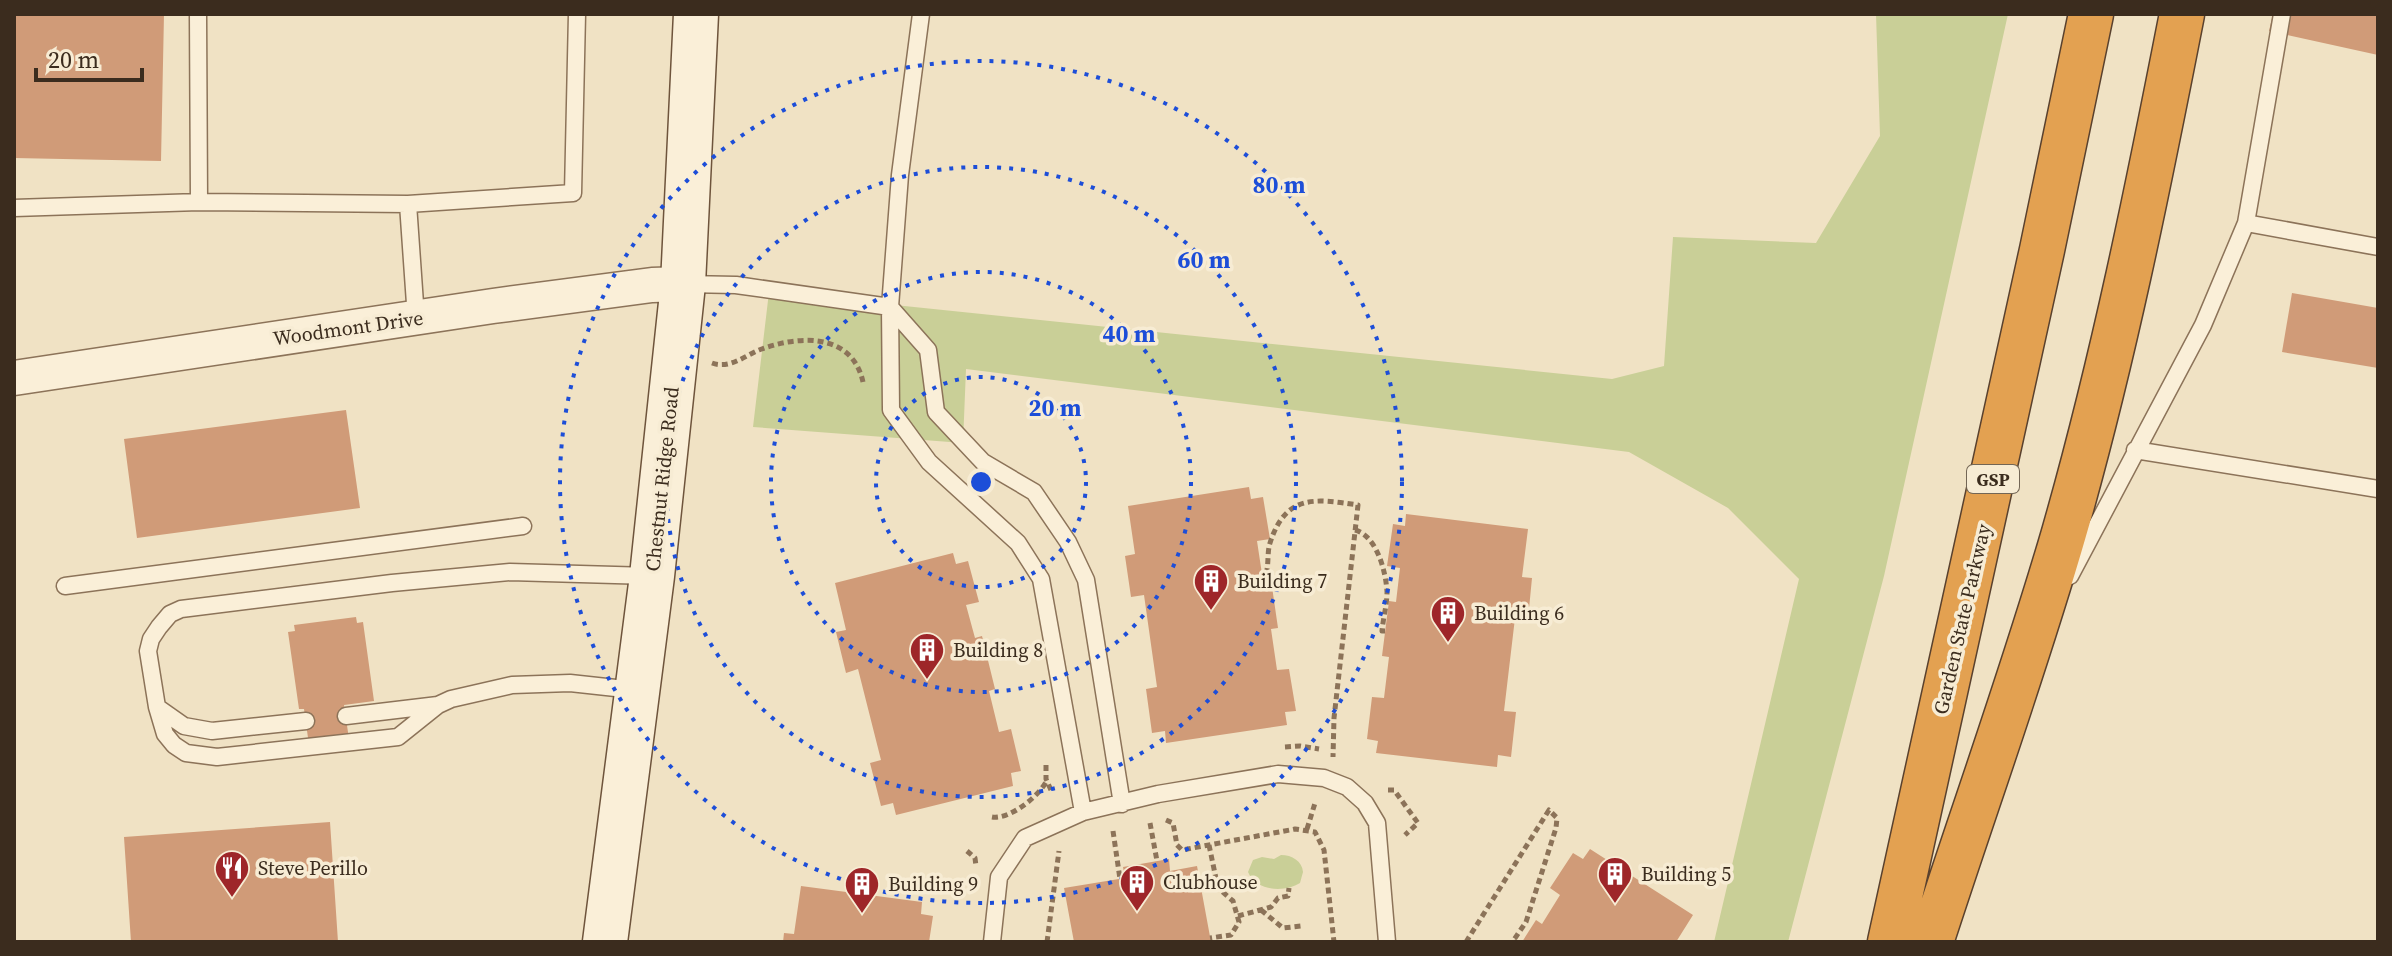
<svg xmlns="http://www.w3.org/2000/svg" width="2392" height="956" font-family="'Source Serif 4',serif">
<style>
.green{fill:#c9cf97}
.building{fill:#d09b78}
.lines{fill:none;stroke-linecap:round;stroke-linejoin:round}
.lane-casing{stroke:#8c7359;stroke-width:19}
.street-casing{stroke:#8c7359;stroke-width:37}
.secondary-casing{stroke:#6e543c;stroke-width:47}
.highway-casing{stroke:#59412e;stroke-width:47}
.path{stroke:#8c7359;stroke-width:5;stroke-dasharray:6 4;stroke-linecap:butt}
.lane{stroke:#faefd8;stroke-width:16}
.street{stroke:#faefd8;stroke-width:34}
.secondary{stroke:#faefd8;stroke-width:44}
.highway{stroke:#e3a151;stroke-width:44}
.ring{fill:none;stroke:#1d4ed8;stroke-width:4;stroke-dasharray:4 8}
.labels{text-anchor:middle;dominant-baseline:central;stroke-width:7;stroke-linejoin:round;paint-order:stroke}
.shield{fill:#f7ecd4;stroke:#736655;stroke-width:2}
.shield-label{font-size:18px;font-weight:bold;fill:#3b2c1e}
.street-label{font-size:20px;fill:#3b2c1e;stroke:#f7ecd4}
.poi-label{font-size:20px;fill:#3b2c1e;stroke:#f7ecd4;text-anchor:start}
.centre{fill:#1d4ed8;stroke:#f7ecd4;stroke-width:4}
.ring-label{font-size:24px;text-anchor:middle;font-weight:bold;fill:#1d4ed8;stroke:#f7ecd4;stroke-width:7;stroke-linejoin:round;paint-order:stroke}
</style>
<rect width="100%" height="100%" fill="#f0e2c4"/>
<!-- green -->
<path class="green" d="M1876,14H2008L1884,576L1788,942H1714L1799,579L1728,508L1629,452L966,369L963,443L753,427L769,292L1612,379L1664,366L1673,237L1816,243L1880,136Z
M1281,855C1292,855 1302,861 1303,872L1300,883C1284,893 1256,891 1248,872L1253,860L1262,857L1274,859Z"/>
<!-- building -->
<path class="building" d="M14,14H164L161,161L14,158Z
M2273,14H2378V55L2269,31Z
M2292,293L2378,308V368L2282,352Z
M346,410L360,508L137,538L124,439Z
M1249,487L1251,499L1263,497L1270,539L1257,541L1262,574L1270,573L1278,628L1271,629L1277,670L1289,669L1296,711L1285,712L1287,725L1166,743L1165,731L1152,733L1146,689L1157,687L1144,595L1131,597L1125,556L1135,554L1128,506Z
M1406,514L1528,529L1522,577L1532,578L1528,619L1515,618L1504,711L1516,712L1511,757L1498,755L1497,767L1376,753L1378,741L1367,739L1372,697L1384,698L1389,657L1382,656L1389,601L1396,602L1400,568L1387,566L1393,524L1405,526Z
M953,553L956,564L968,561L979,602L966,605L975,638L982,636L995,689L989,691L999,732L1011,729L1021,771L1011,773L1013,786L896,815L893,803L881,806L870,763L881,760L858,669L846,673L836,632L846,630L835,583Z
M356,617L357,623L363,622L374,701L344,705L349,739L309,745L304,709H299L288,632L295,631L294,625Z
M330,822L338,942H131L124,837Z
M1590,849L1693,915L1676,942H1522L1536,920L1542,924L1560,895L1550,888L1573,853L1583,859Z
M1169,859L1170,871L1197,866L1211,942H1074L1064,888L1125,878L1123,867Z
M801,886L922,902L921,914L933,916L929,942H783L784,933L794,934Z"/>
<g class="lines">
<!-- lane casing -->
<g class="lane-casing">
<path id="lane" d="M198,14L199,202L408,204L416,318
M921,14L900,175L890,307L891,410L929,462L1018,543L1041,579L1083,812
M408,204L573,193L577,14
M14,208L199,202
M2246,223L2378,247
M685,284L736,285L890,307L928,350L936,412L983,462L1034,492L1068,542L1086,580L1122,804
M2135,450L2378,489
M2070,576L2203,325L2246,223L2282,14
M65,586L523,526
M634,690L570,683L512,685L451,699L438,705L398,737L217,757L186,753L174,745L165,734L157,707L148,651L151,639L159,627L170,614L181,609L392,583L510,572L650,576
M157,707L184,726L212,731L306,721
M346,716L438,705
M992,942L999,877L1025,838L1083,812L1158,794L1278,774L1324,778L1347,787L1365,803L1377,823L1387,942"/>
</g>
<!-- street casing -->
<g class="street-casing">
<path id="street" d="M14,378L493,306L652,285L683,284"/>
</g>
<!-- secondary casing -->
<g class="secondary-casing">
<path id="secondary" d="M605,942L652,576L683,284L696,14"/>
</g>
<!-- highway casing -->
<g class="highway-casing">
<path id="highway" d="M1890,942L2042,250L2091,14
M1931,942C1975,806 2024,671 2064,533C2113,362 2148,188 2182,14"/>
</g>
<!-- path -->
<path class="path" d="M712,363C729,369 743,357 759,350C798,335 852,332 863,382
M1355,530C1377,536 1386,572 1387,592C1387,605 1383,619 1382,631H1385
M1266,574C1269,564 1267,552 1270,543C1286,493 1316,499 1358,505L1334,718L1333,757
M1285,747L1300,746L1319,749
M1046,765V779L1051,790
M1388,790H1394L1418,823L1405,835
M992,817C1009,820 1038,797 1046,782
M1166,820L1173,823L1177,845L1182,850L1295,829L1315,832L1324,850L1334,942
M1150,823L1157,861
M1307,829L1315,803
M1113,831L1120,879
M1209,845L1218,888L1233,901L1239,922L1231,935L1210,938
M967,851L975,858L976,866
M1261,910L1283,928L1301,926
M1238,916L1271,907L1278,898L1288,896L1289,888
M1047,942L1059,851
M1466,942L1549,810L1557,818L1556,828L1526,922L1513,941L1515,942"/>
<!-- lane -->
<use href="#lane" class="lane"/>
<!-- street -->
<use href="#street" class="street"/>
<!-- secondary -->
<use href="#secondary" class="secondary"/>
<!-- highway -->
<use href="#highway" class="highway"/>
</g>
<!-- distance rings -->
<g class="ring">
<circle cx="981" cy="482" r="105"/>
<circle cx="981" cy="482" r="210"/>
<circle cx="981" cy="482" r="315"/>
<circle cx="981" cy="482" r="421"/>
</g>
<!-- icons -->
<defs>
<g id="building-pin" transform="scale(1.8)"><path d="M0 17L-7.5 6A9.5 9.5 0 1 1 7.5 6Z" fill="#9e2629" stroke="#f7ecd4"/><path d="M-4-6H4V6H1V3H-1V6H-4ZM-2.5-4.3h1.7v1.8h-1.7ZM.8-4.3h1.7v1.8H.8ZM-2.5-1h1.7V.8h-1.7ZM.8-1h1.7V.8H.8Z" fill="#fff"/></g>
<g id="restaurant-pin" transform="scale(1.8)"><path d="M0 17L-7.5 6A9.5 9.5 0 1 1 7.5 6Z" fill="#9e2629" stroke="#f7ecd4"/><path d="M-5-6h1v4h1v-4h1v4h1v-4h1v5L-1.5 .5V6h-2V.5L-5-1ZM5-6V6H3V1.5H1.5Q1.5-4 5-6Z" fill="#fff"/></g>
</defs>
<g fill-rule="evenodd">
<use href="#building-pin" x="1211" y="581"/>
<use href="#building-pin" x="1448" y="613"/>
<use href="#building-pin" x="927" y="650"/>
<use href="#restaurant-pin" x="232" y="868"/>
<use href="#building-pin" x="1615" y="874"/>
<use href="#building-pin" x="1137" y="882"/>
<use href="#building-pin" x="862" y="884"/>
</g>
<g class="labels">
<!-- shield labels -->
<rect class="shield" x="1967" y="465" width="52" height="28" rx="6"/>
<g class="shield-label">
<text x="1993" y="479">GSP</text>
</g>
<!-- street labels -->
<g class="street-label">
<text transform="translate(348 328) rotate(-8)">Woodmont Drive</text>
<text transform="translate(662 479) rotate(-84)">Chestnut Ridge Road</text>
<text transform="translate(1962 619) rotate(-77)">Garden State Parkway</text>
</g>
<!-- poi labels -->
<g class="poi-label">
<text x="1237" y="581">Building 7</text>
<text x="1474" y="613">Building 6</text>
<text x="953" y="650">Building 8</text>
<text x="258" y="868">Steve Perillo</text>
<text x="1641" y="874">Building 5</text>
<text x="1163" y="882">Clubhouse</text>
<text x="888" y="884">Building 9</text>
</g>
</g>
<circle cx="981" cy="482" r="12" class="centre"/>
<g class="ring-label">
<text x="1279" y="193">80 m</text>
<text x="1204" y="268">60 m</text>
<text x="1129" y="342">40 m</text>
<text x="1055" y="416">20 m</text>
</g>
<!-- border -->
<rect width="2392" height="956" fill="none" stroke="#3b2c1e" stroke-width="32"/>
<!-- scale -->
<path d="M36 68v12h106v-12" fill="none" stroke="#3b2c1e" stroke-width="4"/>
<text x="48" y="68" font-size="24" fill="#3b2c1e" stroke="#f7ecd4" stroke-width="6" paint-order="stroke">20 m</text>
</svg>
